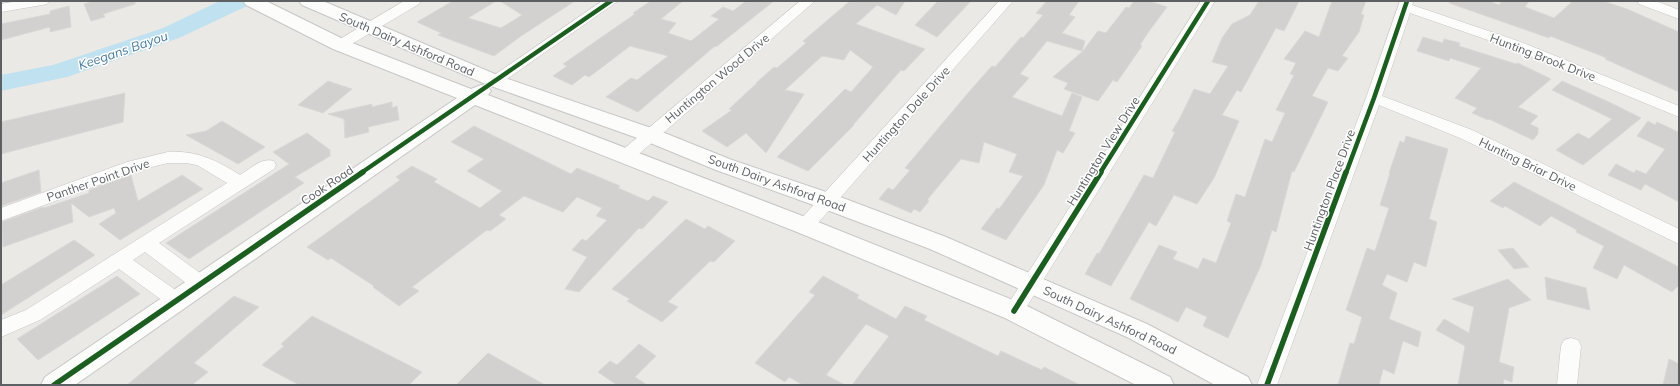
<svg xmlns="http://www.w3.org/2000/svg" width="1680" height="386" font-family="Mulish,sans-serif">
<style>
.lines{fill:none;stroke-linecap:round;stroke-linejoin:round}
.river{fill:#bfe1f0;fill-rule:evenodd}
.building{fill:#d3d1cf;stroke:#dad8d6}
.street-casing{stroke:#c7c6c6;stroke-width:1}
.secondary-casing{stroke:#c6c7c7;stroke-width:2}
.street{fill:#fcfcfb;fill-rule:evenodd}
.secondary{fill:#fcfcfb;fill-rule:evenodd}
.cycleway-far1-casing{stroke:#fff;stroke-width:6}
.cycleway-casing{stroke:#fff;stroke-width:8}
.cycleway-far1{stroke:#1b5e20;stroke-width:4.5}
.cycleway{stroke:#1b5e20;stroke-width:5.5}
.labels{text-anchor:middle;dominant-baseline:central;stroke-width:3;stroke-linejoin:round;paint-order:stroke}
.street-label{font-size:12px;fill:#5c6063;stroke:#fff}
.water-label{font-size:13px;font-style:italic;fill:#487a9c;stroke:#fff}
</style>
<rect width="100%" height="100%" fill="#ebe9e6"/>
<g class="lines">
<!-- river -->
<path class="river" d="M220,1H250L247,6L179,38L67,77L1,91V75L53,65L163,28Z"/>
</g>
<!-- building -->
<path class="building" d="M94,1H135V4L103,14L105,17L91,21L84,4Z
M453,1H496L468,18L501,28L522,15L500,1H575L521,36L494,56L438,35L441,33L417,22Z
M651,1H683L661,19L676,23L668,33L691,41L719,19L711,16L723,7L733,11L746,1H774L716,47L715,46L638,112L606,97L631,78L637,80L668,56L630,46L589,77L585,75L572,85L553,76L567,66L563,64L635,14L633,13Z
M850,1H905L896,15L877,5L856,24L925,49L904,71L901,70L853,125H854L808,171L777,157L845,89L851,92L873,67L850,50L844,60L822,56L785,90L804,94L766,153L746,133L727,147L702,131L732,110L729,109L757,83H756L774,67L777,68L806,43L803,41Z
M938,1H971L937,37L915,25Z
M1047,1H1079L1069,15L1075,17L1062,33L1085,41L1082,51L1047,41L1020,74L1029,78L1012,97L1062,116L1072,93L1082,97L1069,131L1075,133L1063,153L1057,150L1044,185L1006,240L981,229L997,208L999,209L1023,176L1009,172L1017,154L984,142L979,163L961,159L927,200L929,201L920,212L914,209L911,213L879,199L888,188L893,190L910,170L905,168L968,93L992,66L995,67L1021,37L1023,38L1043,15L1036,13Z
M1134,1H1149L1167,7L1147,34L1140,45L1142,46L1117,82L1113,80L1098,101L1064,89L1068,83L1053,77L1083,51L1098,31L1106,33L1126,7L1129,8Z
M1259,1H1299L1284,31L1276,28L1241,92L1237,90L1222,115L1239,121L1214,178L1197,204L1174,195L1156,226L1149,222L1111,286L1085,274L1097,253L1099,254L1144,175L1153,178L1175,132L1172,131L1180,118L1194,89L1210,94L1228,66L1212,62L1222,38L1232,24L1250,15Z
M1332,1H1366L1361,14L1364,15L1359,32L1342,56L1348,58L1338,71L1328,68L1312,96L1328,102L1294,172L1292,171L1276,232L1272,230L1261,265L1228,338L1203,326L1207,317L1186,307L1178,322L1130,299L1159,245L1177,252L1173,259L1198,269L1203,258L1216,263L1231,223L1227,221L1236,194L1245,197L1265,139L1272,142L1285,113L1276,110L1294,75L1290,74L1296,63L1284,59L1305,31L1319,37Z
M1450,1H1489L1499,5L1502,1H1529L1525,7L1554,18L1573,1H1603L1627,9L1679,32V92L1605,59L1607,58L1550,36L1549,38L1449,3Z
M69,6L71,27L50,32V27L1,40V24L50,14V11Z
M1423,37L1443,43L1444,39L1460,43L1459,46L1516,64L1518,63L1551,79L1518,107L1538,116L1530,124L1538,128V134L1533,140L1489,119L1488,120L1472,113L1477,108L1455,98L1481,68L1450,58L1449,61L1417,51Z
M328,81L352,89L323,113L298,105Z
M1562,81L1609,102L1641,118L1583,165L1556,150L1578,133L1589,139L1612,119L1552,90Z
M125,93L123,122L1,154V122Z
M392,102V108L397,106L399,120L368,127L369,132L345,138L344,119L328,114L372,104V107Z
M222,121L265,147L238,164L186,135L206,131Z
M1648,121L1655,125L1657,122L1678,132L1679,130V202L1645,184L1641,190L1608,175L1616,164L1634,173L1636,170L1646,174L1665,149L1637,136Z
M474,126L571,174L577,168L620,186L618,188L648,201L653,196L668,202L642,229L639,228L579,292L565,289L587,257L572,250L582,239L586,241L607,220L596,216L602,208L577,197L563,212L524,196L499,215L506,219L490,231L487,230L412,287L419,291L399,306L373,287L374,286L331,258L328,260L307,247L400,180L396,177L412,166L437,179L434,182L480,208L502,191L467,171L484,159L451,142Z
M307,133L330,150V156L295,177L304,183L189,259L166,243L289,164L273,152Z
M1406,136L1448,149L1429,219L1437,222L1426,267L1414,262L1407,282L1387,274L1382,285L1397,293L1389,319L1421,332L1418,347L1403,341L1394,374L1383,369L1379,385H1338L1350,343L1354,344L1362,317L1346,310L1367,248L1375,251L1389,208L1380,205L1390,173H1389L1400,141L1404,143Z
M39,170L41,192L1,206V183Z
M131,175L138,201L182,175L203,189L120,240L99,224L116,213L114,208L89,217L71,203L73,222L3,247L2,222L43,207L44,208L89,193V190Z
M1514,182L1679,267V285L1672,292L1624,265L1617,279L1593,268L1604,246L1576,232L1577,230L1551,216L1540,226L1505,206L1503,208L1490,201Z
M686,219L705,229L708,226L735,241L714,262L710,261L668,302L678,307L662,322L627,301L630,299L612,289Z
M74,240L95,255L1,315V285Z
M1513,248L1529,267L1514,269L1498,250Z
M117,276L140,294L38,360L17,339Z
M823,276L859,295L857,298L896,319L905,306L927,316L924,320L998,356L1001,351L1042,370L1044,367L1080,385H852L889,336L866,324L826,375L845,385H803L789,377L785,382L755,363L815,295L809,292Z
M1545,277L1586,288L1590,310L1547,299Z
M1508,279L1531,300L1509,308L1499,362L1514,367L1512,382L1504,379L1503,385H1458L1465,346L1436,330L1444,319L1469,333L1474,307L1452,299Z
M234,296L259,307L194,363L208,372L192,385H127Z
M312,316L422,372L409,385H299L262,365L284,346L281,344Z
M639,344L656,356L635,377L647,385H617L598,372L610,361L617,365Z
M488,353L545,385H456Z
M1669,359L1679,364V385H1663Z"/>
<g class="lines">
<!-- street casing -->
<g class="street-casing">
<path id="street" d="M18,1H49L47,4L42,5L1,12V4Z
M404,1H421L419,4L345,48L340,49L335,48L333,45L335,42Z
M602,1H618L500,84L495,86L490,84L488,81L490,78Z
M800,1H815L632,160L626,162L620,160L618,156L620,152Z
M999,1H1013L811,231L805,232L799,231L796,226L799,221Z
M1201,1H1215L1021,316L1014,319L1007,316L1004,311L1007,306Z
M1400,1H1414L1412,5L1521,42L1679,106V117L1511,48L1410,13L1382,96L1472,130L1679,229V244L1460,138L1379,105L1277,385H1257L1366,98Z
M1637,1H1656L1679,10V19L1639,4Z
M168,152C196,150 216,160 240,175C250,169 261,157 274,161L276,165L274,169L159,243L208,279L210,284L208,289L201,291L194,289L145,252L133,260L184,296L186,301L184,306L177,308L170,306L119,269L40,320L1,337V320L26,310L227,183L197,165L186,163H168L139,170L1,221V208L127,162Z
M1571,338L1578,340L1581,346L1577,385H1557L1561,346L1564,340Z"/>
</g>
<!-- secondary casing -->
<g class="secondary-casing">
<path id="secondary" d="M243,1H266L347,41L471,89L481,85L488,87L491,91L488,95L813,220L1023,304L1170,377L1174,385H1136L1005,318L797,232L475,105L75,385H41L45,377L457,98L333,49L246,5Z
M299,1H323L502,77L657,130L732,160L835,195L946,237L1147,324L1248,377L1252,385H1215L1129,338L930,249L819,207L716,170L643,140L488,85L302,5Z"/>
</g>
<!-- street -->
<use href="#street" class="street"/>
<!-- secondary -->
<use href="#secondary" class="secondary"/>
<!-- cycleway-far1 casing -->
<g class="cycleway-far1-casing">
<path id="cycleway-far1" d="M361,173L611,1
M1100,173L1208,1
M1346,173L1374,98L1407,1"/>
</g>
<!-- cycleway casing -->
<g class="cycleway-casing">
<path id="cycleway" d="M1014,311L1101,172
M54,385L363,172
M1267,385L1346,172"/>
</g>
<!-- cycleway-far1 -->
<use href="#cycleway-far1" class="cycleway-far1"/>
<!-- cycleway -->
<use href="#cycleway" class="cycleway"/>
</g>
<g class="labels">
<!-- street labels -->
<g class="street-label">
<text transform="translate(407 44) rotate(23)">South Dairy Ashford Road</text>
<text transform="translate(1543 57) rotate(21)">Hunting Brook Drive</text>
<text transform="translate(717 78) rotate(-40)">Huntington Wood Drive</text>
<text transform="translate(906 114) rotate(-48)">Huntington Dale Drive</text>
<text transform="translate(1103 151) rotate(-58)">Huntington View Drive</text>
<text transform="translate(1528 164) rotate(26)">Hunting Briar Drive</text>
<text transform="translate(98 180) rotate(-19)">Panther Point Drive</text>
<text transform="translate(777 183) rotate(20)">South Dairy Ashford Road</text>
<text transform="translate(327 185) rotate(-34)">Cook Road</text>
<text transform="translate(1329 190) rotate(-70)">Huntington Place Drive</text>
<text transform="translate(1110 320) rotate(25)">South Dairy Ashford Road</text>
</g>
<!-- water labels -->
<g class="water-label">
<text transform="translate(123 50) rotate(-19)">Keegans Bayou</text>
</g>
</g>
<!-- border -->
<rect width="1680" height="386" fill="none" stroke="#5c6063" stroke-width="4"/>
</svg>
